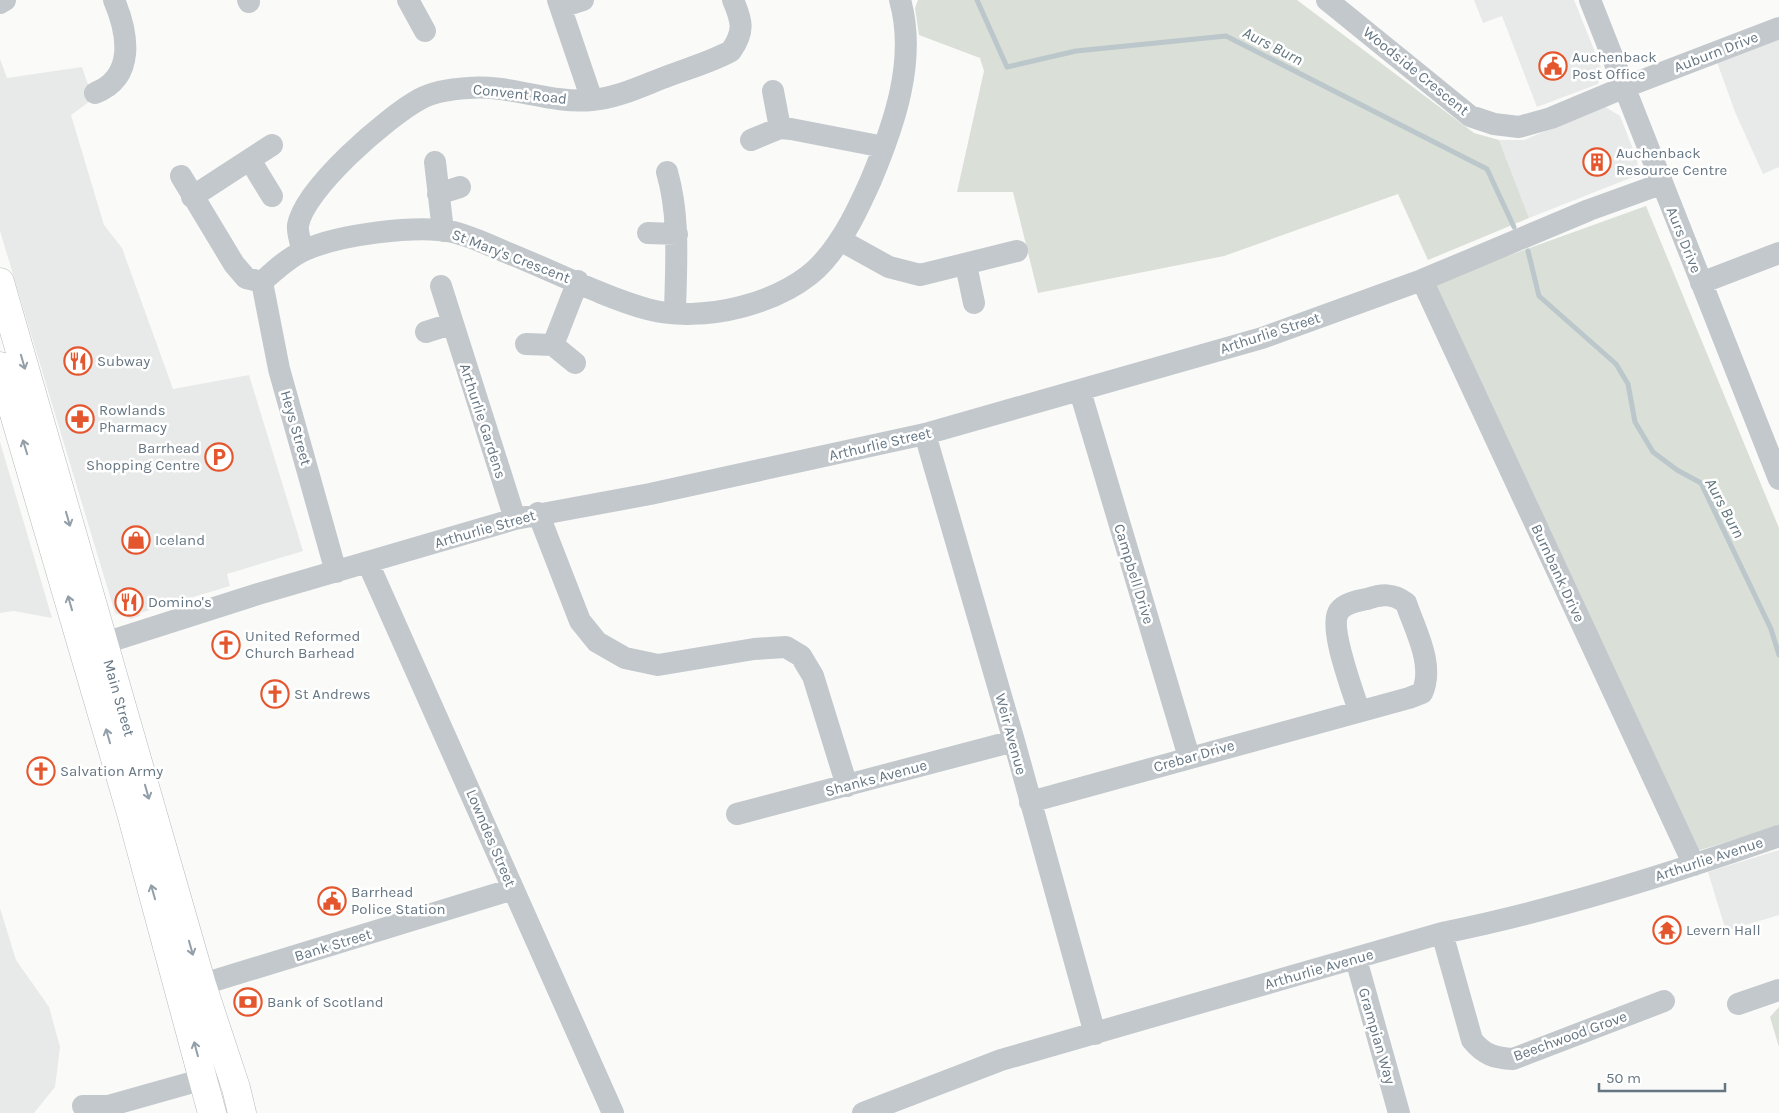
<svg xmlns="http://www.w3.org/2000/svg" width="1779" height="1113" font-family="Karla,sans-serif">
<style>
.built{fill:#e8e9e9}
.green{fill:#dadfd7}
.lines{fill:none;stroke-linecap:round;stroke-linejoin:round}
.stream{stroke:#bbc7cb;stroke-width:5}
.major-casing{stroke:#b5babe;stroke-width:29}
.minor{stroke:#c3c8cc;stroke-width:22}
.major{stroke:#fff;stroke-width:28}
.oneway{stroke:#939fa8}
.labels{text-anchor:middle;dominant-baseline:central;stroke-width:5;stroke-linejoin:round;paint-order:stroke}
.street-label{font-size:15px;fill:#657683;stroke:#fff}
.poi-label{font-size:15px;fill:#657683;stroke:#fff;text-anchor:start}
.water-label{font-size:16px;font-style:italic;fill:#60757c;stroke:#fff}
</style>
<rect width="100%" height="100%" fill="#fafaf8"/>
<!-- built -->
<path class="built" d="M1474,0H1574L1603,72L1598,84L1537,107L1502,16L1483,23Z
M1779,38V167L1763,174L1735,112L1717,62Z
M0,59L7,78L82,67L93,99L71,115L104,225L122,248L173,389L249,375L303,551L227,574L230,586L140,613V616L131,619L115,613L0,231Z
M1604,106L1620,116L1637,159L1638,170L1633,177L1529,218L1499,140H1524Z
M0,442L52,618L14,611L0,613Z
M1779,850V915L1726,931L1708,872Z
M0,908L16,960L49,1007L60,1047L55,1087L34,1113H0Z"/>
<!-- green -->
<path class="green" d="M918,0H1297L1474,133L1499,140L1529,218L1428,260L1398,194L1224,256L1038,293L1013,192H957L984,71L980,58L919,35L915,8Z
M1646,206L1779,528V826L1697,851L1427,285Z
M1779,1007V1047L1770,1017Z"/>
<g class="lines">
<!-- stream -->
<path class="stream" d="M977,0L1007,67L1076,51L1226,36L1487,169L1514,227
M1528,251L1539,296L1616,364L1628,384L1635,422L1653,452L1677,470L1701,483L1771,629L1779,655"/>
<!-- major casing -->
<g class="major-casing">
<path id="major" d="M0,282L202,985L236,1088L242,1113
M0,366L131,813L212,1113"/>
</g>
<!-- minor -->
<path class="minor" d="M248,0L249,2
M408,0L425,31
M558,0L592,100
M1327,0L1470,116L1494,124L1519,127L1551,118L1625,87L1779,28
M1590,0L1779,479
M0,3L5,0
M561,7L583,0
M773,91L780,128
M95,93C136,77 128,33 114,0
M751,140L780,128L791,129L884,147
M250,160L272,196
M435,162L443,231
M667,172C680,217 676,264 675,312
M181,176L234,264L246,278L262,282
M438,194L460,187
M192,197L272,145
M648,233L677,234
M840,240L889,267L920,275L1017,251
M303,251C301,244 297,233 298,225C305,188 387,117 420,99C435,91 452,89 468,88C509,84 550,104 592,100C618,98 644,85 668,76C689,68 711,62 731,51C745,31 742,21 733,0
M966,265L974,303
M1422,280L1694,865
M262,282C274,271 289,257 305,250C338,235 417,224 453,232C470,236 487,244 503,251C549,269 601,296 647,309C701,324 787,304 824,261C845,237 858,209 871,180C894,125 917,60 900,0
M262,282L279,369L336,572
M1701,283L1779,253
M441,286L515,519
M426,332L451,324
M526,344L553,345L575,363
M553,345L578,281
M1080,391L1189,757
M925,434L1014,741L1095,1034
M538,513L580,621L597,642L625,658L658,665L754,649L786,647L801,656L813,676L847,786
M368,563L613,1113
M89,648L258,594L515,519L650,494L925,434L1262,338L1422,280L1589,210L1661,184
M1030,802L1409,698L1422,693C1435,665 1415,630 1406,603C1393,593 1382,594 1367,599C1357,601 1345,603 1339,611C1328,627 1353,691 1359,711
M737,814L1014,741
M1442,933L1472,1040C1484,1055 1495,1058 1513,1059L1664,1001
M1356,959L1399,1113
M187,989L513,889
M1738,1004L1779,990
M83,1106H108L204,1079
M863,1113L1001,1060L1442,933C1556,910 1669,874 1779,836"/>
<!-- major -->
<use href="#major" class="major"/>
</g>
<!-- one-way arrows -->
<defs><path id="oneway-shaft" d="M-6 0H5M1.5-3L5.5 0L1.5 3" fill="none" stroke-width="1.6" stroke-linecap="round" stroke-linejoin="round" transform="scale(1.25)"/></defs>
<g class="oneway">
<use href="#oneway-shaft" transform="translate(23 362) rotate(74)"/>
<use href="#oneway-shaft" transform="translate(25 447) rotate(-107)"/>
<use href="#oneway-shaft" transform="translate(68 519) rotate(74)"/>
<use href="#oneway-shaft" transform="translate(70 603) rotate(-106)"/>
<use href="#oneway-shaft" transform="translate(108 736) rotate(-106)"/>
<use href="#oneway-shaft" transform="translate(147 792) rotate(74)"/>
<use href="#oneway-shaft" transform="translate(153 892) rotate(-106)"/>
<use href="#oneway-shaft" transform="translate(191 948) rotate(74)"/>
<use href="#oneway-shaft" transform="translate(196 1049) rotate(-105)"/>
</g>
<!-- icons -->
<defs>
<g id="civic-ring" transform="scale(1.4375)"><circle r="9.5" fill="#fff" stroke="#e4572e" stroke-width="1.5"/><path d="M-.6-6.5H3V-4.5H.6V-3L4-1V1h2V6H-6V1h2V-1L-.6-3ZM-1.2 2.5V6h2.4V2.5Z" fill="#e4572e"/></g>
<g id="building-ring" transform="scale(1.4375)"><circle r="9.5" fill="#fff" stroke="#e4572e" stroke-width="1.5"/><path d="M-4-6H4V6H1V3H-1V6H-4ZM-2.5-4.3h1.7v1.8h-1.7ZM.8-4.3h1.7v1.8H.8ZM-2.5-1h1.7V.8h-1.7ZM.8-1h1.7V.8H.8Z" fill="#e4572e"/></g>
<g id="restaurant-ring" transform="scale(1.4375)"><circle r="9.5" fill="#fff" stroke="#e4572e" stroke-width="1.5"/><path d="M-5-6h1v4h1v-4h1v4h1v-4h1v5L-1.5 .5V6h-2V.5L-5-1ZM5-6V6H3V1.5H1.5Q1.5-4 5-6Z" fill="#e4572e"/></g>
<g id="pharmacy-ring" transform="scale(1.4375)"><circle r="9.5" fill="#fff" stroke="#e4572e" stroke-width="1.5"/><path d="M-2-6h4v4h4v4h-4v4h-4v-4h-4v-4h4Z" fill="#e4572e"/></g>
<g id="parking-ring" transform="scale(1.4375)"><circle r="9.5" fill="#fff" stroke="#e4572e" stroke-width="1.5"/><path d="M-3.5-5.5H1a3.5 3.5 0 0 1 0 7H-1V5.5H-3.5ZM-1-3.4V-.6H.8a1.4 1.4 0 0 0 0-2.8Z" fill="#e4572e"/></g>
<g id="shop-ring" transform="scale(1.4375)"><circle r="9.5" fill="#fff" stroke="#e4572e" stroke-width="1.5"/><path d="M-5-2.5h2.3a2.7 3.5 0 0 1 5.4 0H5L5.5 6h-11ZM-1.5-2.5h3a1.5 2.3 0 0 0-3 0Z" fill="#e4572e"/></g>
<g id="church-ring" transform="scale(1.4375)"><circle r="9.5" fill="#fff" stroke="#e4572e" stroke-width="1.5"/><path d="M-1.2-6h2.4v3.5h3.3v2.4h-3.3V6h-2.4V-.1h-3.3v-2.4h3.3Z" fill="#e4572e"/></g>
<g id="temple-ring" transform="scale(1.4375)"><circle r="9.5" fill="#fff" stroke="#e4572e" stroke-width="1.5"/><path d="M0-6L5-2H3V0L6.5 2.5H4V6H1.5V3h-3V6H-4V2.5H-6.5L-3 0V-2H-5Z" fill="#e4572e"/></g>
<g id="bank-ring" transform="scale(1.4375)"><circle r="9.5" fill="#fff" stroke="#e4572e" stroke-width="1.5"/><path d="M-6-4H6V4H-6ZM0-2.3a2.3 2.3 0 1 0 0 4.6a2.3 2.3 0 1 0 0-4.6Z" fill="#e4572e"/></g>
</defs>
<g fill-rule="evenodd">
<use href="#civic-ring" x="1553" y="66"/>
<use href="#building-ring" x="1597" y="162"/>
<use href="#restaurant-ring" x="78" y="361"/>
<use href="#pharmacy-ring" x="80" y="419"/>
<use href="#parking-ring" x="219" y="457"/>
<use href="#shop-ring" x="136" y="540"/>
<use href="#restaurant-ring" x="129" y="602"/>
<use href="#church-ring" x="226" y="645"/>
<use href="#church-ring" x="275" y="694"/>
<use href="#church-ring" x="41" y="771"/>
<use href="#civic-ring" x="332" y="901"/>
<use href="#temple-ring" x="1667" y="930"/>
<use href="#bank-ring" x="248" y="1002"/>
</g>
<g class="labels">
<!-- street labels -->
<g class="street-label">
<text transform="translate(1716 52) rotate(-21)">Auburn Drive</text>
<text transform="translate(1416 71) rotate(39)">Woodside Crescent</text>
<text transform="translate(520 94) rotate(6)">Convent Road</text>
<text transform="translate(1684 240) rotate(68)">Aurs Drive</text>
<text transform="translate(511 256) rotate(21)">St Mary's Crescent</text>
<text transform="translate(1270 333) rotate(-18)">Arthurlie Street</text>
<text transform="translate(483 421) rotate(72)">Arthurlie Gardens</text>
<text transform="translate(296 428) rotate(74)">Heys Street</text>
<text transform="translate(880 444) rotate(-13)">Arthurlie Street</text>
<text transform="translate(485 529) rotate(-16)">Arthurlie Street</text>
<text transform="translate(1558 573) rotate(65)">Burnbank Drive</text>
<text transform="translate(1134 574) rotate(73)">Campbell Drive</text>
<text transform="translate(119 698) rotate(74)">Main Street</text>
<text transform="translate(1011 734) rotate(75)">Weir Avenue</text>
<text transform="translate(1194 756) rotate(-16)">Crebar Drive</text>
<text transform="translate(876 778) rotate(-15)">Shanks Avenue</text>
<text transform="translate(491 838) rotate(67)">Lowndes Street</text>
<text transform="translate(1709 859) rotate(-18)">Arthurlie Avenue</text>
<text transform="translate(333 945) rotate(-17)">Bank Street</text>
<text transform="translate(1319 969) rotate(-16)">Arthurlie Avenue</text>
<text transform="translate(1377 1036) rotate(74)">Grampian Way</text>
<text transform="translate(1570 1036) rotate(-20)">Beechwood Grove</text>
</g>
<!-- poi labels -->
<g class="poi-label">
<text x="1572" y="57">Auchenback<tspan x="1572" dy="17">Post Office</tspan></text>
<text x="1616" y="153">Auchenback<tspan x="1616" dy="17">Resource Centre</tspan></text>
<text x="97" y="361">Subway</text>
<text x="99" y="410">Rowlands<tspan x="99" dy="17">Pharmacy</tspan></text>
<text x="200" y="448" text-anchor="end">Barrhead<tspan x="200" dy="17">Shopping Centre</tspan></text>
<text x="155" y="540">Iceland</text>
<text x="148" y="602">Domino's</text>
<text x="245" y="636">United Reformed<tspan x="245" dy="17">Church Barhead</tspan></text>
<text x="294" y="694">St Andrews</text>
<text x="60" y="771">Salvation Army</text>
<text x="351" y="892">Barrhead<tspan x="351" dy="17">Police Station</tspan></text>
<text x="1686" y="930">Levern Hall</text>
<text x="267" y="1002">Bank of Scotland</text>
</g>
<!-- water labels -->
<g class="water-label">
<text transform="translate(1273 46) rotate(27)">Aurs Burn</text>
<text transform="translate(1725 508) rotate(62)">Aurs Burn</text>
</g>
</g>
<!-- scale -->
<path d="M1599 1083v8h126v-8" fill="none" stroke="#657683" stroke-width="2.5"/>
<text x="1606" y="1083" font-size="15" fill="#657683" stroke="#ffffff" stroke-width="4" paint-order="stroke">50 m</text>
</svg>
